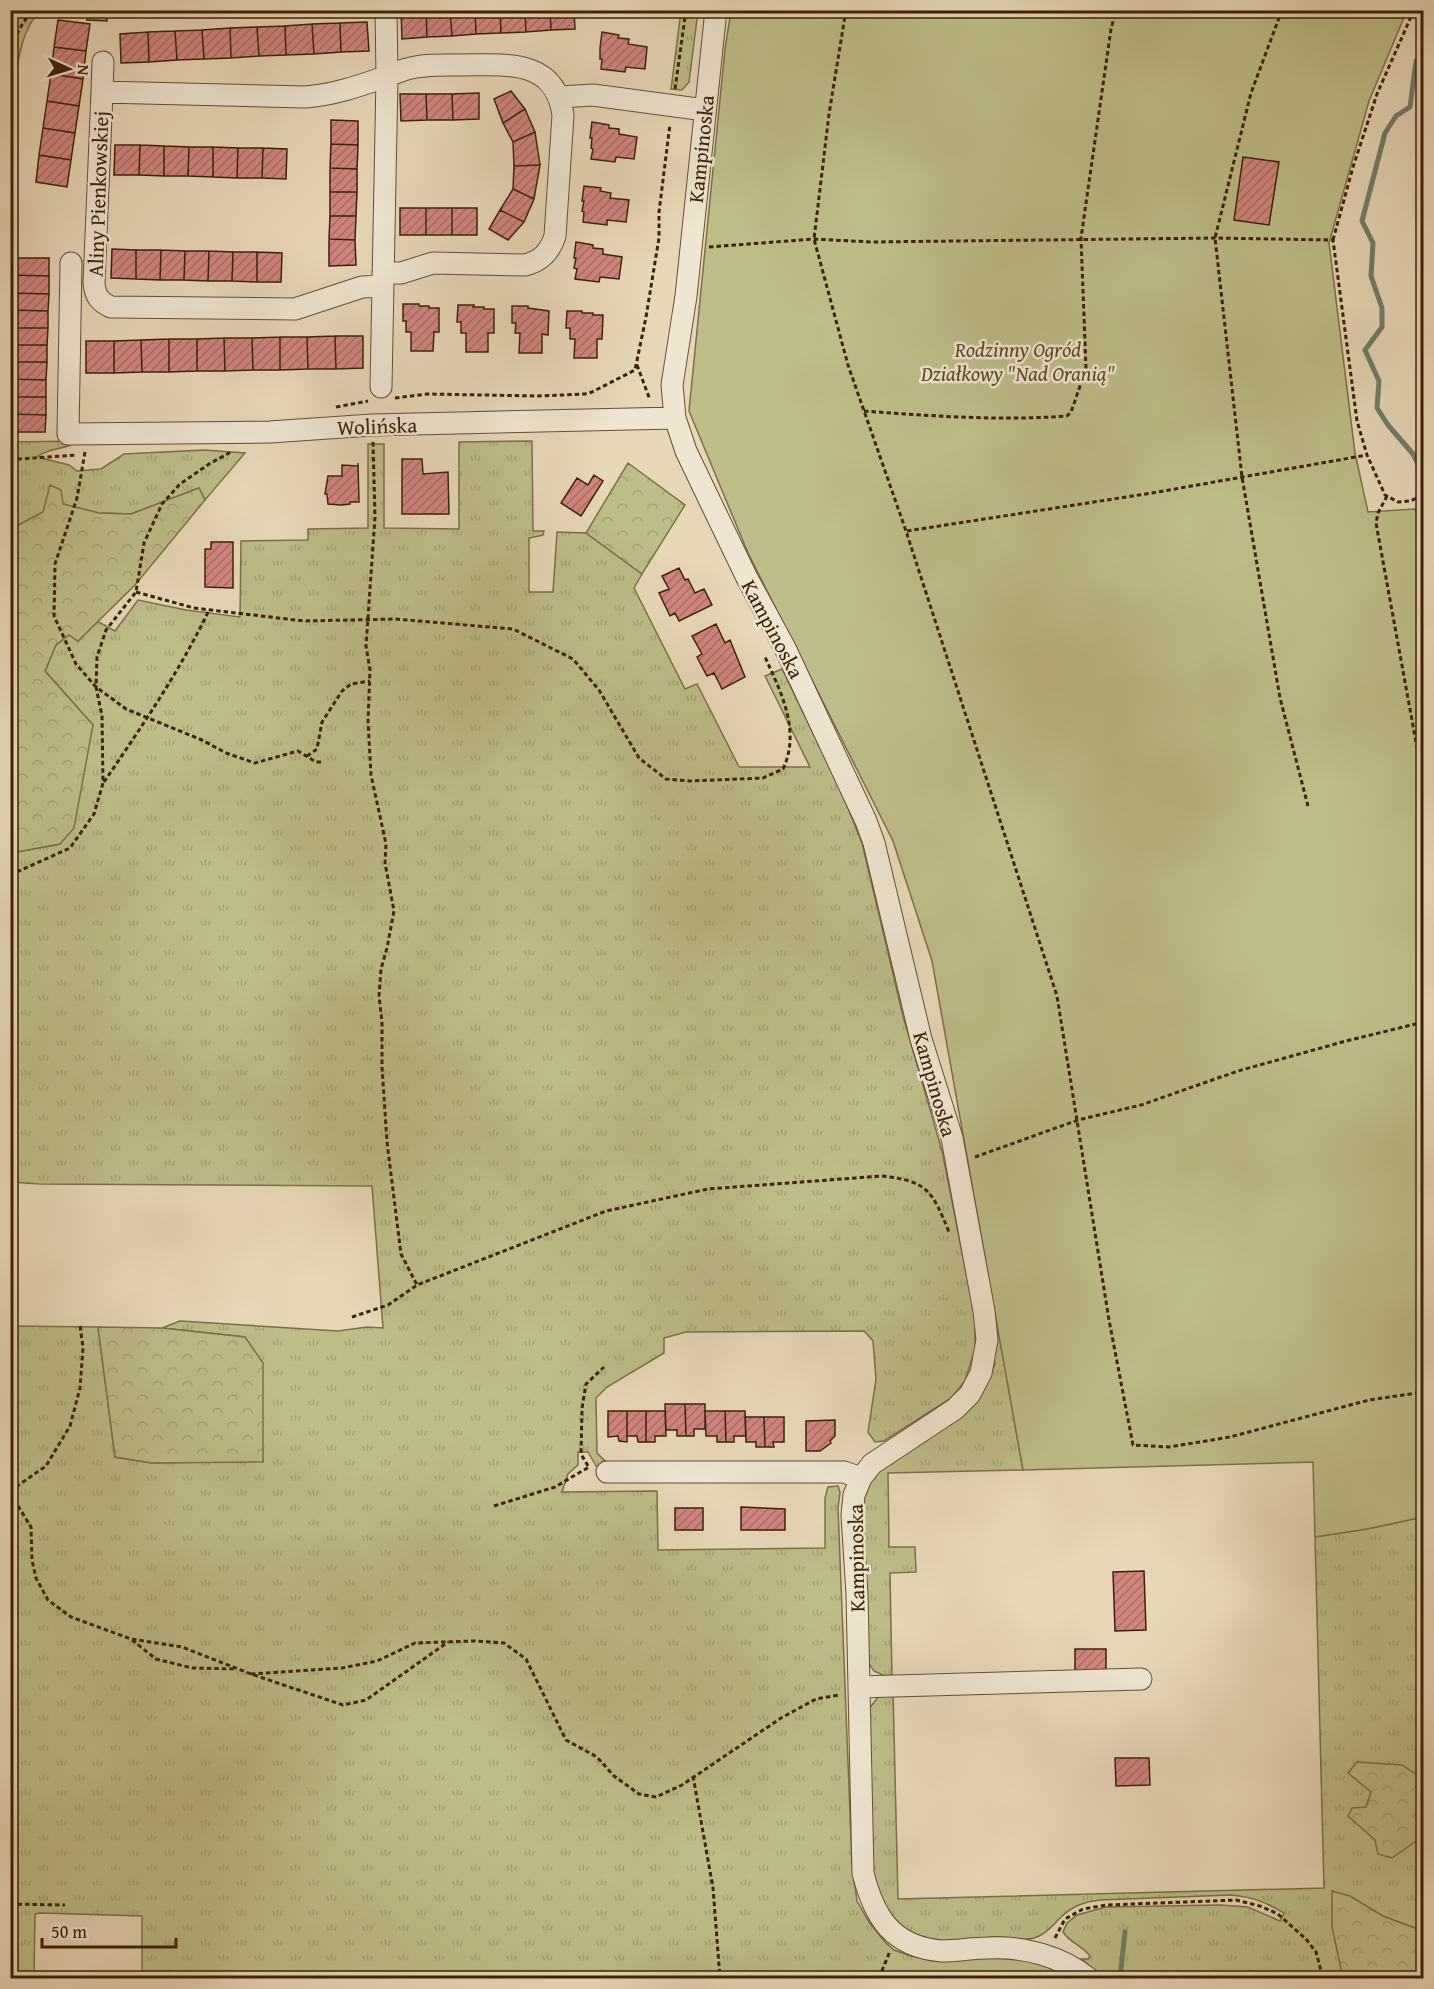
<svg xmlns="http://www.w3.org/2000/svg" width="1434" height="1989" font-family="'Gentium Book Plus',serif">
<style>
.grass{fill:url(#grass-tufts);stroke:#7c7048;stroke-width:1.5}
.forest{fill:url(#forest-crowns);stroke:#7c7048;stroke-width:1.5}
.garden{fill:#bebc89;stroke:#7c7048;stroke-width:1.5}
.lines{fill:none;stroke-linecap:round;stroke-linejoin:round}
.stream{stroke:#727e68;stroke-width:5}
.building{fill:url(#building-hatch);stroke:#3a2306;stroke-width:1.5}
.minor-casing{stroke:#655032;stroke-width:23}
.path{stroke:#3a2306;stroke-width:3;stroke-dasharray:4.5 3;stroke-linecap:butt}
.minor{stroke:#efe5d0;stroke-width:21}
.labels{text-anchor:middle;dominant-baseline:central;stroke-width:5;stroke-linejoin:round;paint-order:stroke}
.street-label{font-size:21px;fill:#3a2306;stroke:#efe5d0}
.park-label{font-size:21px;font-style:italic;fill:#5b4927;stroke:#efe5d0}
</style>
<defs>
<pattern id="grass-tufts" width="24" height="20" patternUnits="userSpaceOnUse" patternTransform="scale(1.5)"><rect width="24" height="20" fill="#bebc89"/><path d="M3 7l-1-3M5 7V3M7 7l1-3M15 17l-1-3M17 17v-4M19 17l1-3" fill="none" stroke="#a4a175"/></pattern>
<pattern id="forest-crowns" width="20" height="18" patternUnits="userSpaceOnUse" patternTransform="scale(1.5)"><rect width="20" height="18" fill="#bebc89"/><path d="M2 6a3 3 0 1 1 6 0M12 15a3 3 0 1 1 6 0" fill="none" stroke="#a4a175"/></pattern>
<pattern id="building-hatch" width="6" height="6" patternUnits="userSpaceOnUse" patternTransform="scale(1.5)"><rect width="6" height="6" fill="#d1857e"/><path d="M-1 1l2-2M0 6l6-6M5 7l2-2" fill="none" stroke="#ab6c65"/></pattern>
</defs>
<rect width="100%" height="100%" fill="#e7d7b7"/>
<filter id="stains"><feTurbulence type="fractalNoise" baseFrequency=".00333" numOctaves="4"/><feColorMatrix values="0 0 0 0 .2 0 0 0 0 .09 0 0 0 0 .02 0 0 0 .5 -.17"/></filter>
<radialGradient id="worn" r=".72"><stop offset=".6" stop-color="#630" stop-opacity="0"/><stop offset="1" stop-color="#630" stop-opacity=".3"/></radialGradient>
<!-- grass -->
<path class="grass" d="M11,10L41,11C15,32 15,93 11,125Z
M681,11H698L689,82L682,90L671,89Z
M79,441C65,450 52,447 38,456L41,458L69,465L77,471L101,469L124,454L204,450L245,453L205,500L199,488L131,514L99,513L62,504L43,512L11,529V442Z
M532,441L533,531H544L543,535L529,538V592H553L557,532L586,533L642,574L634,588L685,689L697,684L739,767H810L765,676L782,669L841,791L862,843L903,1016L942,1151L975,1318V1349L965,1381L951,1398L884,1441L875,1442L868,1432L876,1379L873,1341L864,1331L686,1332L664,1338V1353L607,1387L596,1398L597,1453L608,1464L602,1468L596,1466L588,1452H578V1465L568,1474L562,1492L657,1491L658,1550L825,1548V1498L828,1487L838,1486L840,1492L838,1508L852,1864L857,1901L869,1922L885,1942L894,1950L911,1956L930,1959L1011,1956L1041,1964L1071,1978H142V1916L40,1913L35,1914L34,1978H11L10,1326L98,1327L115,1457L152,1463L263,1461L245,1337L162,1328L180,1321L338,1331L367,1327L383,1328L372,1186L39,1184L11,1182V853L60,844L93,725L45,671L56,645L69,635L78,641L97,621L115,631L138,600L186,610L240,617L241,541L308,540V529L368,528V444H384V528L459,529V442Z
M970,1172L1023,1470L888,1473L889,1547H915L916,1572L890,1573L892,1679L874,1671L867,1661L861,1506L869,1480L984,1389L995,1364L967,1174Z
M1423,1517V1978H1103L1082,1959H1088L1090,1956C1082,1945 1070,1943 1063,1932L1067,1923L1077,1915L1106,1907L1220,1905L1248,1907L1280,1921L1284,1913C1265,1902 1254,1897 1231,1895L1100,1900C1084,1902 1072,1906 1060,1918C1053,1925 1048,1932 1039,1936C1026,1943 1009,1936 994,1937C978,1938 949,1943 935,1941C895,1933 879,1902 872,1866L868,1710L880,1695L893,1690L898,1899L1324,1888L1315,1537L1367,1529Z"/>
<!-- forest -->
<path class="forest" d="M628,463L685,505L642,574L586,533Z
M50,485L61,490L63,504L99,513L131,514L199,488L205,500L135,585L78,641L69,635L56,645L45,671L93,725L74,828L60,844L11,853V529L43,512Z
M98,1327L162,1328L245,1337L263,1363V1462L152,1463L115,1457Z
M1357,1762L1402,1765L1417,1775L1418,1799L1423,1800V1843L1416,1841L1392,1858L1378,1854L1375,1840L1348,1816L1352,1808L1366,1807L1371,1792L1348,1773Z
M1332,1891L1350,1896L1383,1916L1423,1931V1978H1343L1332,1927Z"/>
<!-- garden -->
<path class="garden" d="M731,11H1423V15H1405L1369,101L1329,243L1355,453L1368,512L1415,509L1423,528V1517L1367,1529L1315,1537L1313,1462L1023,1470L932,961L893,841L748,553L689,411L725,49Z"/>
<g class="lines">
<!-- stream -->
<path class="stream" d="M1424,56L1416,61L1410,107L1396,116L1385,133L1362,221L1373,243L1371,276L1382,308V327L1365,350L1379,381L1377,408L1388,425L1413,454L1424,475
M1120,1978L1125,1932"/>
</g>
<!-- building -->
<path class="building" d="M87,10H107V21L87,20Z
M401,10H426L427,37L402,39Z
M426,10H450L452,36L427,37Z
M450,10H475L476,34L452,36Z
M475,10H500L501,33L476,34Z
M500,10H525L526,32L501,33Z
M525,10H550L551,30L526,32Z
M550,10H574L575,29L551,30Z
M604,10H632V13H621V16H604Z
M58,20L90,24L86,51L54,47Z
M367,22L369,51L341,52L340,23Z
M340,23L341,52L314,54L312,24Z
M312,24L314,54L286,55L285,26Z
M285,26L286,55L259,56L257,27Z
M257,27L259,56L231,58L230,28Z
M230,28L231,58L204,59L202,30Z
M202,30L204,59L177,60L175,31Z
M175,31L177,60L149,62L148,32Z
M148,32L149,62L121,63L120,34Z
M602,32L619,35L618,38L629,39L628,44L647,47L645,69L626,67L625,72L601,69L602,59H600V48Z
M54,47L86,51L83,79L51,74Z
M51,74L83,79L79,106L47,101Z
M511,91L525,109L503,123L494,99Z
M479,93V119L453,120L452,94Z
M400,94H426L427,120L401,121Z
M426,94H452L453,120H427Z
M47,101L79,106L75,133L43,128Z
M525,109L535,132L513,142L503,123Z
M331,120L358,121V145L331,144Z
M592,122L609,125V128L619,129V134L637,137L634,159L616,157L615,162L591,159L593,149L591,148L592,138H590Z
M43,128L75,133L71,160L39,155Z
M535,132L540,165L514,166L513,142Z
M331,144L358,145L357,169L330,168Z
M115,145H140L139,175H114Z
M140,145L164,146V176L139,175Z
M164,146L189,147L188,176H164Z
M189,147H213V177L188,176Z
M213,147L238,148L237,178L213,177Z
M238,148H263L262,178H237Z
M263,148L287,149L286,179L262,178Z
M39,155L71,160L67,187L36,182Z
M1243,157L1279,162L1269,225L1234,220Z
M540,165L534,199L513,189L514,166Z
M330,168L357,169V192H330Z
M584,186L601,188L600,191L611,193L610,198L629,200L626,222L607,220V225L583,222L584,212L582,211L584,201H582Z
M513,189L534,199L524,222L500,210Z
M330,192H357L356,216H330Z
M400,208H426V235H400Z
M426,208H452V235H426Z
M452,208H477V235H452Z
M500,210L524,222L508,240L489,229Z
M330,216H356L355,240L329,239Z
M329,239L355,240L356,265L329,266Z
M576,242L593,245V248L603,249V254L622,257L619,279L600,277L599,282L575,279L577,269L574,268L576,258H574Z
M112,249L136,250V279L111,278Z
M136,250H161L160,280L136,279Z
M161,250L185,251L184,280H160Z
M185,251H209L208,281L184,280Z
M209,251L233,252L232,281H208Z
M233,252H257V282L232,281Z
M257,252L282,253L281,282H257Z
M13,258H49V276L13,275Z
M13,275L49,276V294L12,293Z
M12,293L49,294L48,311L12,310Z
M403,304H419V306H429V308H439V332H434L433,351H411V332H406V321H403Z
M458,305H474L473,307H484V309H494V333H488V352H466V333H461V322H457Z
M512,306H528V308L549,311L548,335L542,334V353H519L520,333H515L516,323H512Z
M12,310L48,311V328H11Z
M567,311H582V313H593V315H603L602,339H597V358H574L575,339H570V328H566Z
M11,328H48L47,345H11Z
M335,336H363V368L336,369Z
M335,336L336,369H308L307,337Z
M280,337V370H253L252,338Z
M280,337H307L308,369L280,370Z
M224,338L225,371H197V339Z
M224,338H252L253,370L225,371Z
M169,339V372H142L141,340Z
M169,339H197V371L169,372Z
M141,340L142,372L114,373V341Z
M86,341H114V373H86Z
M11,345H47V362H11Z
M11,362H47L46,380L10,379Z
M10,379L46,380V397H10Z
M10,397H46V415L10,414Z
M10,414L46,415L45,432H10Z
M402,459H422L423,474L448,472L449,514H402Z
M358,463L359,502H350V504L341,505L328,504L327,494H325L328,476H342V465L358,466Z
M594,475L603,481L581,516L561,503L577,478L588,485Z
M211,542H233V588L205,587V549H211Z
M679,568L685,580L688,579L695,593L704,589L712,605L679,621L675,613L670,616L659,593L669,589L662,576Z
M716,624L725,643L730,640L745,677L722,689L714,673L707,676L697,657L702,654L692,636Z
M665,1404H685L686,1436H677V1430H666Z
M685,1404H705V1429H694V1436H686Z
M608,1411H627V1442L619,1441L618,1436L608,1437Z
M627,1411H646V1442H638L637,1436H627Z
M646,1411H665L666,1436H655V1442H646Z
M705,1411H725L726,1442H717V1436H706Z
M725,1411H745L746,1436H734V1442H726Z
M745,1417H764L765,1447H756V1442H746Z
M764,1417H784V1442H773L774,1447H765Z
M835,1420V1436L830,1441L831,1443L820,1451H806V1421Z
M741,1507L785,1509V1530H741Z
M675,1508H703V1530H675Z
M1144,1571L1146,1630L1115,1631L1113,1572Z
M1075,1649H1106V1670L1075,1671Z
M1115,1758H1149L1150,1785L1116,1786Z"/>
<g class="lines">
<!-- minor casing -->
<g class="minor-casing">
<path id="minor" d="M716,10L686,296L672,385L675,418L686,451L708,497L747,578L785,648L866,821L874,843L921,1039L952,1138L984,1311L987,1340L981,1373L970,1394L955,1409L872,1464L861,1478L854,1495L852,1515L857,1594L863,1873C874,1917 892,1947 942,1951C957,1951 973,1948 988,1948C1023,1946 1061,1956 1088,1978
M102,92L103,62
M560,97L593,95L705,110
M71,263L68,434L270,432L372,425L675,418
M383,286L362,287L295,309L111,307C100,302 95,296 94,283L102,92L305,97C333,95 359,86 385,77C392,75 399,71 407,69C424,64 444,65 461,65C506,65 555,58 563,115L555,236C550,252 541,261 525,265L433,263L401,273H383
M381,387L387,77L386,10
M607,1472H844L861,1478
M859,1687L1141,1679"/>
</g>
<!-- path -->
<path class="path" d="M846,10L829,114L814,239L848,365L906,531L1057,996L1109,1320L1133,1445L1169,1447L1230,1437L1369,1400L1424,1392
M1282,10L1251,93L1215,238L1242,477L1280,698L1308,806
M10,56C14,39 21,22 34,10
M675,89L686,10
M1333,240L1353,167L1377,94L1414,10
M709,247L814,239L871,242L1215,238L1333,240L1357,421L1367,455L1385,495L1398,502L1410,501L1424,495
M637,365L650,400
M395,398L427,394L538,396L585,394L592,392L635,370L646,317L659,238V212L670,124
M336,407L368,401
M864,411C932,416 999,421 1067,416L1071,412L1086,369L1081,238L1111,29L1116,10
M373,442L375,517L366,646L370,670L368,721L371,775L386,844L385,863L394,911L387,948L381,969L379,996L382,1022V1067L387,1142L401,1254L417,1285
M85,452L77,498L55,564L54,616L76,664L96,687L126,709L202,740L226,753L255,763L298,751L316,762H324
M10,458L20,459L77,455
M1387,496L1378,513L1376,523L1424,786
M907,531L1152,493L1367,455
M136,592L194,608L304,621L395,619L513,629L573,659L599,690L639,758L666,779L690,781L763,778L783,769C801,731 781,692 765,657
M307,756L317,749L322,722L342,691L351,684L370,681
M104,782C142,726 180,671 209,610
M10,875L70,848L94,814L103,783L102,716L96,687L97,657L106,630L136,592L144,543L162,504L180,484L209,464L231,452
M975,1157L1078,1120L1141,1105L1238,1071L1346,1041L1424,1022
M352,1317L388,1305L417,1285L606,1211L708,1189L882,1176C928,1181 932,1191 949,1232
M588,1466L581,1454L582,1408L586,1384L604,1367
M10,1491L46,1466L70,1426L80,1388L83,1348L80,1325
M10,1493L31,1527L32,1560L36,1578L48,1600L71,1617L131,1639L182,1647L251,1674L343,1705L366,1700L448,1642
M494,1506L555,1487L589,1467
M132,1640L156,1659L192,1668L235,1669
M251,1674L342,1668L377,1661L415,1643L474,1641L504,1643L526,1659L566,1740L597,1757L614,1776L639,1794L656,1797L682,1785L781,1718L816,1699L839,1695
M693,1776L713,1888L720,1978
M10,1904L65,1905
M1055,1938L1065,1919L1083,1909L1107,1905L1236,1900L1260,1906L1278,1914L1306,1939L1316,1952L1323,1978
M879,1978L890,1951"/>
<!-- minor -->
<use href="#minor" class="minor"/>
</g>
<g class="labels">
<!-- street labels -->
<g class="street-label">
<text transform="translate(701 149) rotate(-84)">Kampinoska</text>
<text transform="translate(98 194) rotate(-88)">Aliny Pienkowskiej</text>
<text transform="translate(377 426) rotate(-2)">Wolińska</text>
<text transform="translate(773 629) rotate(62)">Kampinoska</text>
<text transform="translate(935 1084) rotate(74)">Kampinoska</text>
<text transform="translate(856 1558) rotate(-91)">Kampinoska</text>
</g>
<!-- park labels -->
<g class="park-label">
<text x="1018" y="349">Rodzinny Ogród<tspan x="1018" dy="24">Działkowy "Nad Oranią"</tspan></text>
</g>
</g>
<!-- margin -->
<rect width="1434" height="1989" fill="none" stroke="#e7d7b7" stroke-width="36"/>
<rect x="12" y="12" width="1410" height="1965" fill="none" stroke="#3a2306" stroke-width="3"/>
<rect x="18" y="18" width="1398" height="1953" fill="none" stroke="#3a2306" stroke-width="1.5"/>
<!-- north arrow -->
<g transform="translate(69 69) rotate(94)" stroke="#efe5d0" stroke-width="4.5" paint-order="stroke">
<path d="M0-4.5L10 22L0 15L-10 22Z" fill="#3a2306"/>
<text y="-9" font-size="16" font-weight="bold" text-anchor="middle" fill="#3a2306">N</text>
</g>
<!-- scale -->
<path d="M42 1938v9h134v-9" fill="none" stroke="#3a2306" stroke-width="3"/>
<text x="51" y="1938" font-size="18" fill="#3a2306" stroke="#efe5d0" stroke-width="4.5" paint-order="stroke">50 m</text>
<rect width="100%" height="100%" filter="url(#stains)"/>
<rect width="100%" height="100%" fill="url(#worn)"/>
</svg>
